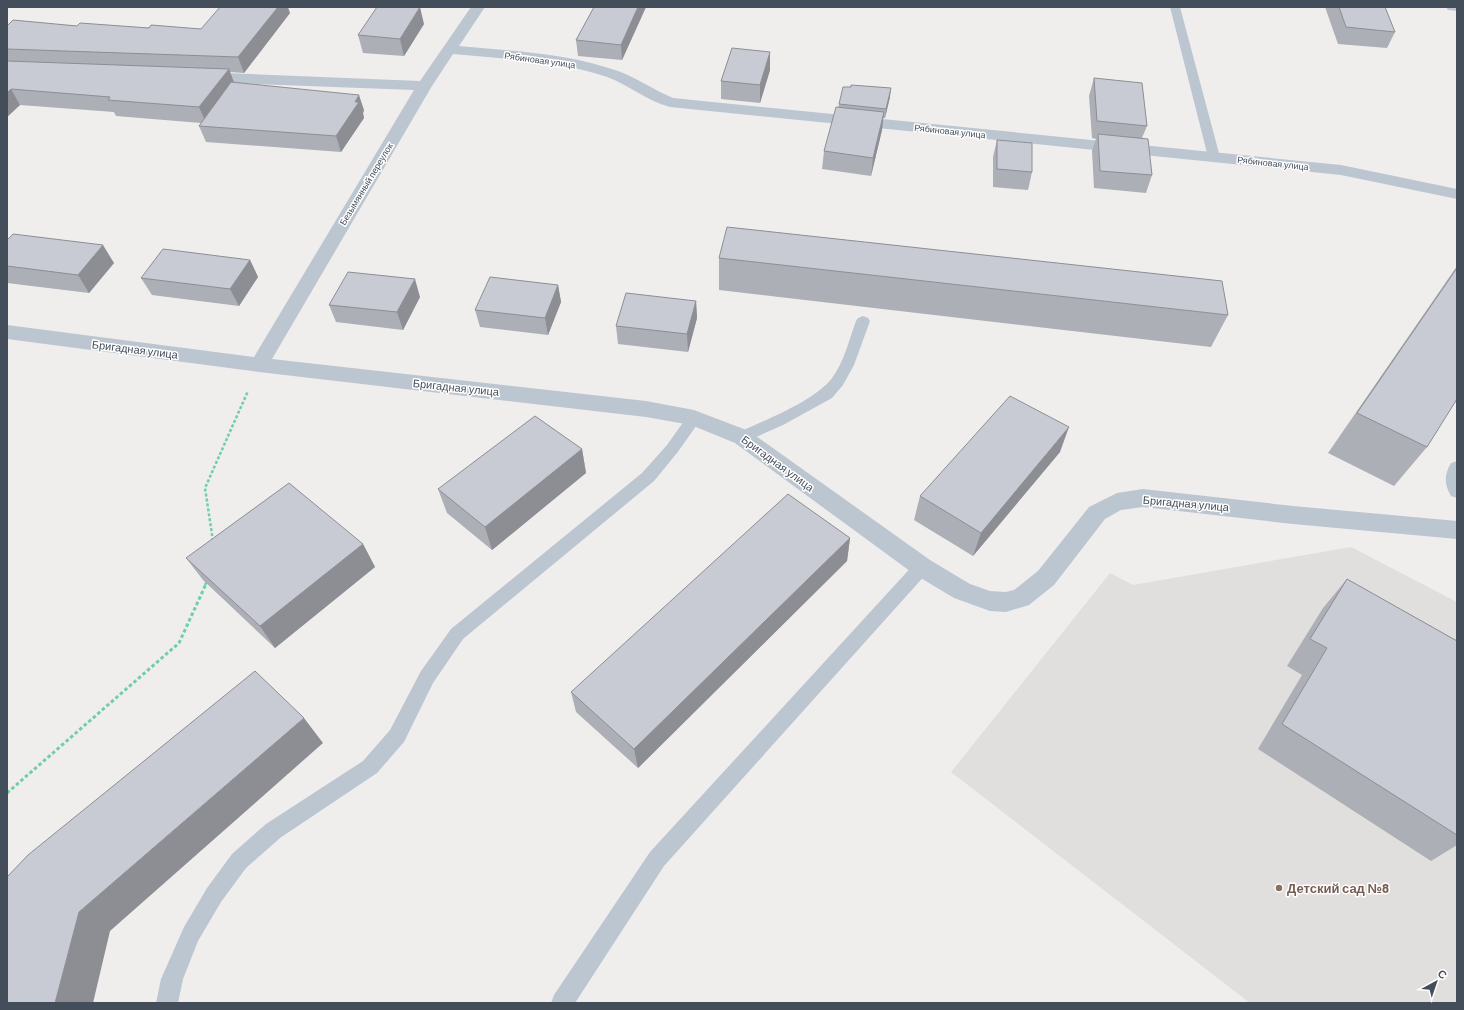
<svg xmlns="http://www.w3.org/2000/svg" width="1464" height="1010" font-family="Barlow,sans-serif">
<style>
.education{fill:#e1dede}
.lines{fill:none;stroke-linecap:round;stroke-linejoin:round}
.path-far1{stroke:#6fcfa7;stroke-width:2.5;stroke-dasharray:3 2;stroke-linecap:butt}
.path{stroke:#6fcfa7;stroke-width:3;stroke-dasharray:3.5 2.5;stroke-linecap:butt}
.service{fill:#bcc6d0;fill-rule:evenodd}
.minor{fill:#bcc6d0;fill-rule:evenodd}
.wall{fill:#acafb5}
.shaded-wall{fill:#8c8e94}
.building{fill:#c8cbd3;stroke:#8c8e94}
.education-dot{fill:#8d6e63;stroke:#fff;stroke-width:1.5}
.labels{text-anchor:middle;dominant-baseline:central;stroke-width:3;stroke-linejoin:round;paint-order:stroke}
.far-street-label{font-size:9px;fill:#444e5b;stroke:#fff}
.street-label{font-size:11px;fill:#444e5b;stroke:#fff}
.near-education-label{font-size:13px;font-weight:bold;fill:#785e54;stroke:#fff;text-anchor:start}
</style>
<rect width="100%" height="100%" fill="#f0eded"/>
<!-- education -->
<path class="education" d="M1351,547L1457,602V1003H1250L951,772L1110,573L1133,585Z"/>
<g class="lines">
<!-- path-far1 -->
<path class="path-far1" d="M213,541L205,488L248,391
M205,585L207,581"/>
<!-- path -->
<path class="path" d="M7,793L179,643L206,584"/>
<!-- service -->
<path class="service" d="M1170,7H1180L1220,157L1218,160H1210L1208,157Z
M863,316L868,318L870,321L854,365L843,385L832,398L783,425L747,441L742,443L737,441L734,437L737,433C763,421 815,401 832,378C844,362 849,340 856,321L858,318Z
M694,412L699,414L701,418L699,422L677,453L654,481L463,639L433,683L404,742L377,773L280,838L246,868L221,902L198,941L183,979L178,1003H156L161,979L184,927L207,888L232,854L266,824L363,761L390,730L421,671L451,629L642,473L667,445L689,414Z
M1457,461V498L1451,496C1444,484 1444,475 1451,463Z
M922,560L928,562L930,567L928,572L664,866L575,1003H551L554,995L650,852L916,562Z"/>
<!-- minor -->
<path class="minor" d="M471,7H485L459,46C512,51 567,53 618,71C637,78 654,90 673,98L1341,165L1457,189V199L1341,175L670,107C647,101 629,85 607,77C558,60 504,59 453,54L432,86L272,359L646,401L694,410L749,431L930,560L970,584L990,591L1006,592L1014,590L1038,571L1089,507L1117,493L1143,489L1293,506L1457,521V539L1293,524L1143,507L1121,510L1105,519L1054,585L1029,605L1006,612L990,611L954,598L914,574L735,443L691,425L646,417L259,372L7,339V325L254,357L414,90L202,82L197,80L194,77L197,74L202,72L420,81Z
M1446,7H1457V11L1448,10Z"/>
</g>
<!-- wall -->
<path class="wall" d="M646,7L622,60L578,56L576,40Z
M1325,7H1385L1395,32L1387,48L1338,44Z
M290,13L244,73L230,72L234,83L364,110L363,113L364,118L341,152L206,142L199,126L201,123L116,116L114,112L20,105L7,117V26H77L201,29Z
M424,24L404,56L363,53L358,35Z
M770,70L760,103L721,99V81Z
M1094,78L1147,126L1142,138L1152,175L1146,193L1094,188L1092,151L1096,139L1092,138L1089,96Z
M890,97L885,118H883L882,130L871,176L822,169L824,151L838,108L839,104Z
M997,140L1032,172L1028,190L993,187V157Z
M7,240L114,263L89,293L7,283Z
M719,258L1228,315L1211,347L719,290Z
M250,260L258,277L239,306L152,295L141,278Z
M1457,266V399L1427,447L1394,486L1328,453Z
M558,285L561,302L548,335L480,327L475,310Z
M420,297L403,330L336,322L329,305Z
M696,301L697,318L688,352L618,344L616,326Z
M582,449L586,473L492,550L447,513L438,489Z
M1060,452L973,556L914,520L920,496Z
M850,538L847,561L638,768L576,712L571,692Z
M363,544L375,567L275,648L203,580L186,558Z
M1347,579L1457,641V845L1431,861L1258,749L1302,675L1287,666L1323,608Z"/>
<!-- shaded-wall -->
<path class="shaded-wall" d="M278,7H288L290,13L244,73L238,57Z
M420,7L424,24L404,56L400,39Z
M638,7H646L622,60L621,45Z
M770,52V70L760,103V85Z
M229,69L235,85L206,123L199,107Z
M891,88L890,97L885,118L886,109Z
M11,89L20,105L7,117V93Z
M359,95L364,110L363,113L364,118L341,152L336,136L355,102Z
M884,112L882,130L871,176L873,158Z
M103,245L114,263L89,293L78,275Z
M250,260L258,277L239,306L230,289Z
M415,279L420,297L403,330L397,312Z
M558,285L561,302L548,335L545,318Z
M696,301L697,318L688,352L687,334Z
M1069,427L1060,452L973,556L981,533Z
M582,449L586,473L492,550L485,527Z
M850,538L847,561L638,768L634,749Z
M363,544L375,567L275,648L260,626Z
M304,718L323,743L110,931L93,1003H55L79,912Z"/>
<!-- building -->
<path class="building" d="M220,7H278L238,57L7,49V26L13,20L77,26L80,23L149,28L151,25L201,29Z
M377,7H420L400,39L358,35Z
M594,7H638L621,45L576,40Z
M1339,7H1385L1395,32L1346,27Z
M732,48L770,52L760,85L721,81Z
M7,61L229,69L199,107L108,100L110,97L11,89L7,93Z
M1094,78L1142,83L1147,126L1097,121Z
M231,82L359,95L355,102H359L336,136L199,126Z
M851,85L891,88L886,109L839,104L843,87H851Z
M836,107L884,112L873,158L824,151Z
M1098,134L1148,139L1152,175L1100,171Z
M997,140L1032,143V172L997,169Z
M727,227L1222,281L1228,315L719,258Z
M13,234L103,245L78,275L7,266V240Z
M163,249L250,260L230,289L141,278Z
M1457,268V399L1427,447L1357,413Z
M348,272L415,279L397,312L329,305Z
M490,277L558,285L545,318L475,310Z
M626,293L696,301L687,334L616,326Z
M1010,396L1069,427L981,533L920,496Z
M535,416L582,449L485,527L438,489Z
M289,483L363,544L260,626L186,558Z
M788,494L850,538L634,749L571,692Z
M1347,579L1457,641V835L1282,724L1327,648L1310,639Z
M255,671L304,718L79,912L55,1003H7V877L28,855Z"/>
<!-- markers -->
<circle class="education-dot" cx="1279" cy="888" r="4"/>
<g class="labels">
<!-- far-street labels -->
<g class="far-street-label">
<text transform="translate(540 60) rotate(8)">Рябиновая улица</text>
<text transform="translate(950 131) rotate(6)">Рябиновая улица</text>
<text transform="translate(1273 163) rotate(6)">Рябиновая улица</text>
<text transform="translate(366 184) rotate(-59)">Безымянный переулок</text>
</g>
<!-- street labels -->
<g class="street-label">
<text transform="translate(135 349) rotate(7)">Бригадная улица</text>
<text transform="translate(456 387) rotate(6)">Бригадная улица</text>
<text transform="translate(778 463) rotate(36)">Бригадная улица</text>
<text transform="translate(1186 503) rotate(5)">Бригадная улица</text>
</g>
<!-- near-education labels -->
<g class="near-education-label">
<text x="1287" y="888">Детский сад №8</text>
</g>
</g>
<!-- border -->
<rect width="1464" height="1010" fill="none" stroke="#444e5b" stroke-width="16"/>
<!-- north arrow -->
<g transform="translate(1436 982) rotate(40)" stroke="#ffffff" stroke-width="3" paint-order="stroke">
<path d="M0-3L7 15L0 10L-7 15Z" fill="#444e5b"/>
<text y="-6" font-size="11" font-weight="bold" text-anchor="middle" fill="#444e5b">С</text>
</g>
</svg>
